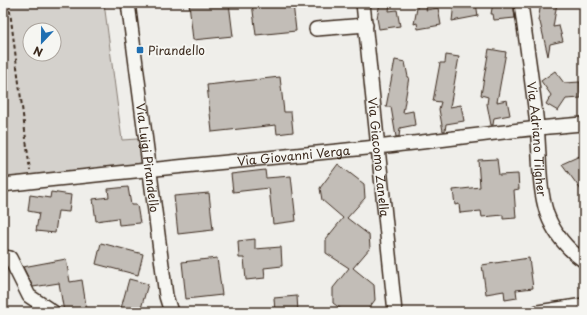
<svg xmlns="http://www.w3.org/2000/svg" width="587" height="315" font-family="'Playpen Sans',sans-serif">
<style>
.green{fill:#d4d1cc;stroke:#887e75;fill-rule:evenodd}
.building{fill:#c2bdb7;stroke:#3b2a1e}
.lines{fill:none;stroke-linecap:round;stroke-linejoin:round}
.minor-casing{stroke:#3b2a1e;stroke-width:16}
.path{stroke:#3b2a1e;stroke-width:2;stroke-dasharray:4 3;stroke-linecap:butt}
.minor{stroke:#f6f6f2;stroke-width:13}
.poi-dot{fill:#1f6fb2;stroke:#f6f6f2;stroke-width:1.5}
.labels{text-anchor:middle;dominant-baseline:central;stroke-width:4;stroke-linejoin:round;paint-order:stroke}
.poi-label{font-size:12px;fill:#3b2a1e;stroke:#f6f6f2;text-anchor:start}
.street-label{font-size:12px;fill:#3b2a1e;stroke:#f6f6f2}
</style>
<rect width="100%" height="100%" fill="#efeeea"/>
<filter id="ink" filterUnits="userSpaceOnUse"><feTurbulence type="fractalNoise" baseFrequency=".025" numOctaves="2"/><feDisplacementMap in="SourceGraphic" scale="8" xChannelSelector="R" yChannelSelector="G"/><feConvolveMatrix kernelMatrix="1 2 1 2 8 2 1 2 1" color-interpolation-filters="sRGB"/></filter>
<g filter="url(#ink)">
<!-- green -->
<path class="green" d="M3,3H104L122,140L137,139L141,143L145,163L3,178ZM30,30H54V54H30Z"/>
<!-- building -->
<path class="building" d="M189,3H229L233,36L193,40Z
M252,3H293L296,31L256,35Z
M380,3H390L389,11L397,10L400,26L379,29L377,18Z
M418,3H428L426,10L438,8L441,25L418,29L417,23L414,24Z
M454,3H476L478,16L452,21Z
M493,3H513L515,18L494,20L493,14H491Z
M541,3H557L553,27L559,26L563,41L550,44L548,56L540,22L538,21Z
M489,49L506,52L497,102L507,100L510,115L494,118L493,125H491L487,104L488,97L481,95Z
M446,55L459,57L450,107L461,105L464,121L446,124L445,131H443L439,109L441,102L433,101L440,63H445Z
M395,60L405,62L408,77H409L403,113L413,111L415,125L400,128L399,137H396L391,107H386Z
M555,71L564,83L580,82L581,98L566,99L558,111L546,104L551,95L541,81Z
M280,77L284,112H291L293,132L277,134L276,125L212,132L207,85Z
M584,154V194L562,164Z
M497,159L499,175L518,174L519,189L514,190L516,218L503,219V215L482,217L481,211L460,213L459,204L455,205L453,190L480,187L478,160Z
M338,164L364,184L365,198L347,218L369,235L370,248L353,268L374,285L375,300L366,312H345L333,303V288L349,268L326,253V239L343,218L322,200L320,188Z
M265,170L266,178L291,176L296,221L273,224L269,188L233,192L231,174Z
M128,187L131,205H137L140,223L119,225L118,218L96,221L93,199L109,197L108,189Z
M51,192L71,195L69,212L58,211L55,233L36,231L39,213L28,211L30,195L50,198Z
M209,193L213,230L178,234L174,196Z
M255,239V249L281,247L282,266L264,268L265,278L246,280L244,258H239L238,241Z
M101,243L143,254L138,275L96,264Z
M217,258L222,295L186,299L182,262Z
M529,258L533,288L516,290L517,298L505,300L504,291L486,294L482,265Z
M66,259L70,282L82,280L87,312H64L59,283L33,287L23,267Z
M129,279L148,284L140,312H120Z
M297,296L298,312H275L274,298Z"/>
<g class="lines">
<!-- minor casing -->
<g class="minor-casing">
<g id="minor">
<path id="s1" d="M128,3L166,296L171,312"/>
<path id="s2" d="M363,3L395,312"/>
<path id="s3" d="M521,3C526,44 533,85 537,126C540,155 538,186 547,214C554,233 567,249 584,261"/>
<path d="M316,29L366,25"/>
<path id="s4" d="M3,185C127,171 252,160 376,147C446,140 514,129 584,124"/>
<path d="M3,257L10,258L29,296L53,312"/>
<path d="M538,312L584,305"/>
</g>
</g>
<!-- path -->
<path class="path" d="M9,3L30,171"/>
<!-- minor -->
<use href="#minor" class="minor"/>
</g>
</g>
<!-- markers -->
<rect class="poi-dot" x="136" y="46" width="8" height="8" rx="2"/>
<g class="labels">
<!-- poi labels -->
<g class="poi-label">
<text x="148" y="50">Pirandello</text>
</g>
<!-- street labels -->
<g class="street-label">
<text stroke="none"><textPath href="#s3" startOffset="137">Via Adriano Tilgher</textPath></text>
<text stroke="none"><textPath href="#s4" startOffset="292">Via Giovanni Verga</textPath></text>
<text stroke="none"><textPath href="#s1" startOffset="156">Via Luigi Pirandello</textPath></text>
<text stroke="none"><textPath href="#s2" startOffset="155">Via Giacomo Zanella</textPath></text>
</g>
</g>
<!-- margin -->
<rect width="587" height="315" fill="none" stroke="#f6f6f2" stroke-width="16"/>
<rect x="8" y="8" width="571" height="299" fill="none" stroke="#3b2a1e" stroke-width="1.5" filter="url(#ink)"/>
<!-- north arrow -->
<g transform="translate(42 42) rotate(202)"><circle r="19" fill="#f6f6f2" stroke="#aba49d"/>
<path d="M0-3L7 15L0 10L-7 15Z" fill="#1f6fb2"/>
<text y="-6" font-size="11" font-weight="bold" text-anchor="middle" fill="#3b2a1e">N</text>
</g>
</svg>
